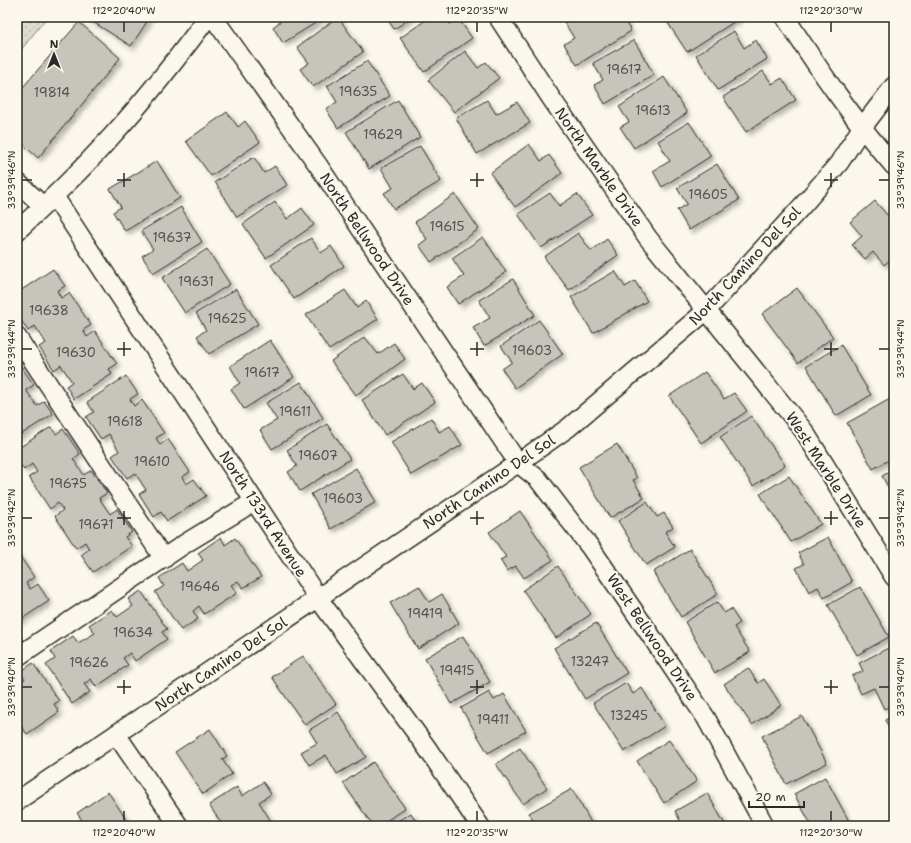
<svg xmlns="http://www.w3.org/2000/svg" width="911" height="843" font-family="'Shantell Sans',sans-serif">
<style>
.grass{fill:url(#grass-dots);stroke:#84827e}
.building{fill:#c7c4bc;stroke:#2b2b2b;filter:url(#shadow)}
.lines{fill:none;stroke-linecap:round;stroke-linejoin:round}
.minor-casing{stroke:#2b2b2b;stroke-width:21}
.minor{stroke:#fbf7ec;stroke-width:18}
.ticks{fill:none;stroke:#2b2b2b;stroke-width:1.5}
.labels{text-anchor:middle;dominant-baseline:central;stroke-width:4;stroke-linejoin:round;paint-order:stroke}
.number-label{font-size:13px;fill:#52514f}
.street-label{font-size:15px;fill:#2b2b2b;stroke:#fbf7ec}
.neatline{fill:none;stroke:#2b2b2b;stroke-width:1.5}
.ticks-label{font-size:10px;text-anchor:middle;fill:#2b2b2b}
</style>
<defs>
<pattern id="grass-dots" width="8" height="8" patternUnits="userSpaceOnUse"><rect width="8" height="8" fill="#dddad0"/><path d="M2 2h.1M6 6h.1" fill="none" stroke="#bebbb3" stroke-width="1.8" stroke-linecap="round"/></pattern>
<filter id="shadow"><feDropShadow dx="3.5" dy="3.5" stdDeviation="2" flood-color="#0004"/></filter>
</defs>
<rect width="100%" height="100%" fill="#fbf7ec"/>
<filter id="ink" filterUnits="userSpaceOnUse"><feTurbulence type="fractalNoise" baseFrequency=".025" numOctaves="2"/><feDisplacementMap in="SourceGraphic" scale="8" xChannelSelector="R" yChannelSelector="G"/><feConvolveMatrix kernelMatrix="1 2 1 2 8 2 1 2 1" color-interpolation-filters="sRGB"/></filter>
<g filter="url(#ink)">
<!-- grass -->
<path class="grass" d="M17,17H47L17,55Z"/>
<!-- building -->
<path class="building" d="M85,17H150L131,46Z
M278,17H325L283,43L273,27L281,21Z
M338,17L363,52L313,87L300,69L309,63L297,47Z
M386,17H413L394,29Z
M430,17H445L450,24L458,18L472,38L424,72L400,38Z
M571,17H622L631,31L577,65L564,44L574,38L564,22Z
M664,17H739L740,18L687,52Z
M79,22L120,58L38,158L17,139V94Z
M734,31L744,48L756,40L767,59L718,90L696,55Z
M634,40L654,75L605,104L594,85L603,80L593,63Z
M465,51L478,68L486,62L499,78L454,112L428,80Z
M367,61L390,96L338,128L326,109L337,102L327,86Z
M763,71L772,84L782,78L796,100L746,132L723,97Z
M664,77L687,113L634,148L620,127L629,122L619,107Z
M398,100L420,137L369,169L346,132Z
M487,100L496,114L517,102L530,123L477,154L456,118Z
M227,112L238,127L245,121L260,142L211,176L186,141Z
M689,122L711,156L662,187L653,171L670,161L658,141Z
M529,144L541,161L549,155L562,173L515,207L490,173Z
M420,146L441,181L394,209L384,193L393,188L381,168Z
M254,157L264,173L275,166L287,185L237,217L215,182Z
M157,161L180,198L125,231L113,212L121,207L110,189Z
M717,164L739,200L689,230L677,210L687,204L677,188Z
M550,193L559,206L577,194L592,215L541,248L518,214Z
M455,194L479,229L431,262L419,245L427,239L415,222Z
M875,201L894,223V256L884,265L873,252L865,259L852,245L862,236L850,222Z
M275,202L287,219L302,208L314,225L266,258L243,224Z
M181,207L202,242L153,273L142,256L153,249L141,231Z
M578,233L591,251L607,239L618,255L569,290L544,257Z
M483,237L506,272L458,304L447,287L464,276L452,258Z
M311,238L321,253L331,246L344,266L294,299L271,265Z
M207,249L230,284L185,313L162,278Z
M53,269L65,286L57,291L61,298L69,293L91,325L83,330L87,337L95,331L117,364L109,369L112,374L74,399L66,386L72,382L61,365L54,370L39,347L46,343L35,326L28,331L17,314V307L21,304L17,299V293Z
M615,271L625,287L635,281L647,301L593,333L571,297Z
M513,279L535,315L484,346L473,328L490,318L479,300Z
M797,288L833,337L798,363L762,314Z
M236,289L258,324L209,354L197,336L206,330L196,313Z
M345,290L357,308L366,301L378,319L329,350L306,315Z
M539,320L563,354L515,388L502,369L512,362L501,346Z
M365,337L378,354L394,343L405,359L356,395L331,361Z
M270,340L294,377L244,409L231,389L240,383L230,366Z
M841,345L871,395L836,416L806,366Z
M18,362L34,385L26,390L37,406L44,401L53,414L17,437V363Z
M705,372L724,399L734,393L747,411L701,443L669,396Z
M403,374L413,389L422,383L435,402L385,435L362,400Z
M126,376L138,394L130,399L134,406L142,400L164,433L156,438L160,445L168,439L190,472L182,477L186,484L194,479L206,496L167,521L161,512L154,517L139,494L146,490L135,473L127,478L112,456L119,451L109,434L101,439L86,417L94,412L87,402Z
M301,382L323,418L272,449L260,430L277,420L266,403Z
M890,399L894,405V421L892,422L894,425V457L873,469L847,423Z
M751,416L785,465L753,486L720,437Z
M431,418L439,432L450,426L462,445L411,475L391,442Z
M327,424L350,459L300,491L288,472L297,466L287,450Z
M51,427L56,434L63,429L80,454L73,459L84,475L91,470L107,493L99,498L110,514L117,509L132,532L125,537L132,546L93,572L81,555L89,549L85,542L76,548L55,516L63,510L58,503L50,509L29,477L37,472L32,464L24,470L17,459V449Z
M617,444L637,478L633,480L644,498L610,518L579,467Z
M356,468L376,502L331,529L311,494Z
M894,469V498L882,476Z
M789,476L821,524L791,542L760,494Z
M647,502L657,517L664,513L673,527L665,532L675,547L646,565L618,521Z
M520,511L553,560L524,578L516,566L507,571L500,560L506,557L489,532Z
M221,537L225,545L235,538L261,577L243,588L238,581L231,585L237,593L204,614L199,606L193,611L198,619L181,630L155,592L164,586L159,578L182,563L187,571L203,560L198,553Z
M828,537L852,582L824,598L818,587L809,592L796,568L804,564L798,553Z
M690,549L718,594L681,617L653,572Z
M17,552L34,577L26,583L30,589L38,584L49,601L17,622Z
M558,566L591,614L556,638L523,590Z
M419,586L429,602L442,594L459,623L418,649L390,603Z
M860,587L889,637L857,655L828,605Z
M141,591L167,629L162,632L167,639L135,661L130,653L123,658L128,665L96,687L91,679L84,684L90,692L72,704L46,665L55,659L51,651L73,636L78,643L95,633L89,625L112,610L117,617L133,606L128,599Z
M717,602L724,613L731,609L740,623L734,627L750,652L715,673L685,622Z
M596,623L627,673L585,699L554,648Z
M463,636L490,682L451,704L425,658Z
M894,645V704L884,709L874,688L861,694L852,676L863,671L859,663Z
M303,656L336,704L305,725L272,677Z
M33,663L59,701L54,704L59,712L27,734L21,726L17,729V685L25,679L20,672Z
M748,668L758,683L764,679L781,705L752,725L724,684Z
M626,683L633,694L642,688L665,726L624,752L593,703Z
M489,692L494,700L504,694L526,731L488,753L461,708Z
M338,712L366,757L337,774L326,755L309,765L301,752L317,743L309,730Z
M894,715V737L885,720Z
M802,716L827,763L786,784L762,736Z
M210,729L227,756L222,759L232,774L203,794L175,752Z
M669,740L697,781L664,803L637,761Z
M520,748L547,788L523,804L496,764Z
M373,762L405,808L379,826H373L343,783Z
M825,777L849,821L841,826H812L794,794Z
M263,782L271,794L259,802L274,826H223L209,805L237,787L242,796Z
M572,789L593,826H537L529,813Z
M108,792L131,826H86L77,813Z
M707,793L726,826H683L675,811Z
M411,813L419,826H388Z"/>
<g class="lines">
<!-- minor casing -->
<g class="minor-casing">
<path id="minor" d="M213,17L318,165L518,463L538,479L590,547L649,633L706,718L765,826
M498,17L551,98L648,238L804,431L894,577
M785,17C820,71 852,118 894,166
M17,182L43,206
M54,196L318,598L427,748L480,826
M17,231C49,201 81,171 110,138C145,100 177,59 208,17
M17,337L164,559
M17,657L186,543L255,501
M116,734L179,826
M17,801L518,463L568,428L706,311L803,205L839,163L861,129L894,86"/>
</g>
<!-- minor -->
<use href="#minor" class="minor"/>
</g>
</g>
<!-- ticks -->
<path class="ticks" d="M124,22V32M477,22V32M831,22V32M124,173V187M477,173V187M831,173V187M22,180H32M117,180H131M470,180H484M824,180H838M879,180H889M124,342V356M477,342V356M831,342V356M22,349H32M117,349H131M470,349H484M824,349H838M879,349H889M124,511V525M477,511V525M831,511V525M22,518H32M117,518H131M470,518H484M824,518H838M879,518H889M124,680V694M477,680V694M831,680V694M22,687H32M117,687H131M470,687H484M824,687H838M879,687H889M124,811V821M477,811V821M831,811V821"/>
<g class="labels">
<!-- number labels -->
<g class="number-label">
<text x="624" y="69">19617</text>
<text x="358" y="91">19635</text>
<text x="52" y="92">19814</text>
<text x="653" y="110">19613</text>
<text x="383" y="134">19629</text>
<text x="708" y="194">19605</text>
<text x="447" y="226">19615</text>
<text x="172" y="237">19637</text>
<text x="196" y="281">19631</text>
<text x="49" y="310">19638</text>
<text x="227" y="318">19625</text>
<text x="532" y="350">19603</text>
<text x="76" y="352">19630</text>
<text x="262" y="372">19617</text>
<text x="295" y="411">19611</text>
<text x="125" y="421">19618</text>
<text x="318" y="455">19607</text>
<text x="152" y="461">19610</text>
<text x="68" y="483">19675</text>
<text x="343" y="498">19603</text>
<text x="96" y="524">19671</text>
<text x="200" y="586">19646</text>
<text x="425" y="613">19419</text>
<text x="133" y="632">19634</text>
<text x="590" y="661">13247</text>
<text x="89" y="662">19626</text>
<text x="457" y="670">19415</text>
<text x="629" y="715">13245</text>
<text x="493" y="719">19411</text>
</g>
<!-- street labels -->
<g class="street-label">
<text transform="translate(599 167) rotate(55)">North Marble Drive</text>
<text transform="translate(367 239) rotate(56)">North Bellwood Drive</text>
<text transform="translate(745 266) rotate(-47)">North Camino Del Sol</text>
<text transform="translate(826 470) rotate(57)">West Marble Drive</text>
<text transform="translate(489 482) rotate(-34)">North Camino Del Sol</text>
<text transform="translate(263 514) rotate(57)">North 133rd Avenue</text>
<text transform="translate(652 637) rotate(56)">West Bellwood Drive</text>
<text transform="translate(221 664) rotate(-34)">North Camino Del Sol</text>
</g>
</g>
<!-- margin -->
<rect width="911" height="843" fill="none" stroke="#fbf7ec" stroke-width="44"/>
<!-- north arrow -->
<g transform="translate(54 54)" stroke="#fbf7ec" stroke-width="3" paint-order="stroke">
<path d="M0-3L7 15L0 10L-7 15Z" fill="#2b2b2b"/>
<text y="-6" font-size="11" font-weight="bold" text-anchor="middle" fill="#2b2b2b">N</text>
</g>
<!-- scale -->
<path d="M749 801v6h55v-6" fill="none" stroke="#2b2b2b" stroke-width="2"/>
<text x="755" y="801" font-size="12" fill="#2b2b2b" stroke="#fbf7ec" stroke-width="3" paint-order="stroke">20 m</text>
<rect x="22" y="22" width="867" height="799" class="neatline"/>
<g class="ticks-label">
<text x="124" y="14">112°20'40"W</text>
<text x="477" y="14">112°20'35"W</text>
<text x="831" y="14">112°20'30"W</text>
<text transform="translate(11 180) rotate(-90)" y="4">33°39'46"N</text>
<text transform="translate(900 180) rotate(-90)" y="4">33°39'46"N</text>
<text transform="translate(11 349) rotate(-90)" y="4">33°39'44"N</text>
<text transform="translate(900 349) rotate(-90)" y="4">33°39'44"N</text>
<text transform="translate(11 518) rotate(-90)" y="4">33°39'42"N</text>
<text transform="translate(900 518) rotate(-90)" y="4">33°39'42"N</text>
<text transform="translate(11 687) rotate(-90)" y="4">33°39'40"N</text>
<text transform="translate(900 687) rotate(-90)" y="4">33°39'40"N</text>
<text x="124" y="836">112°20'40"W</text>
<text x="477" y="836">112°20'35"W</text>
<text x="831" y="836">112°20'30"W</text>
</g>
</svg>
